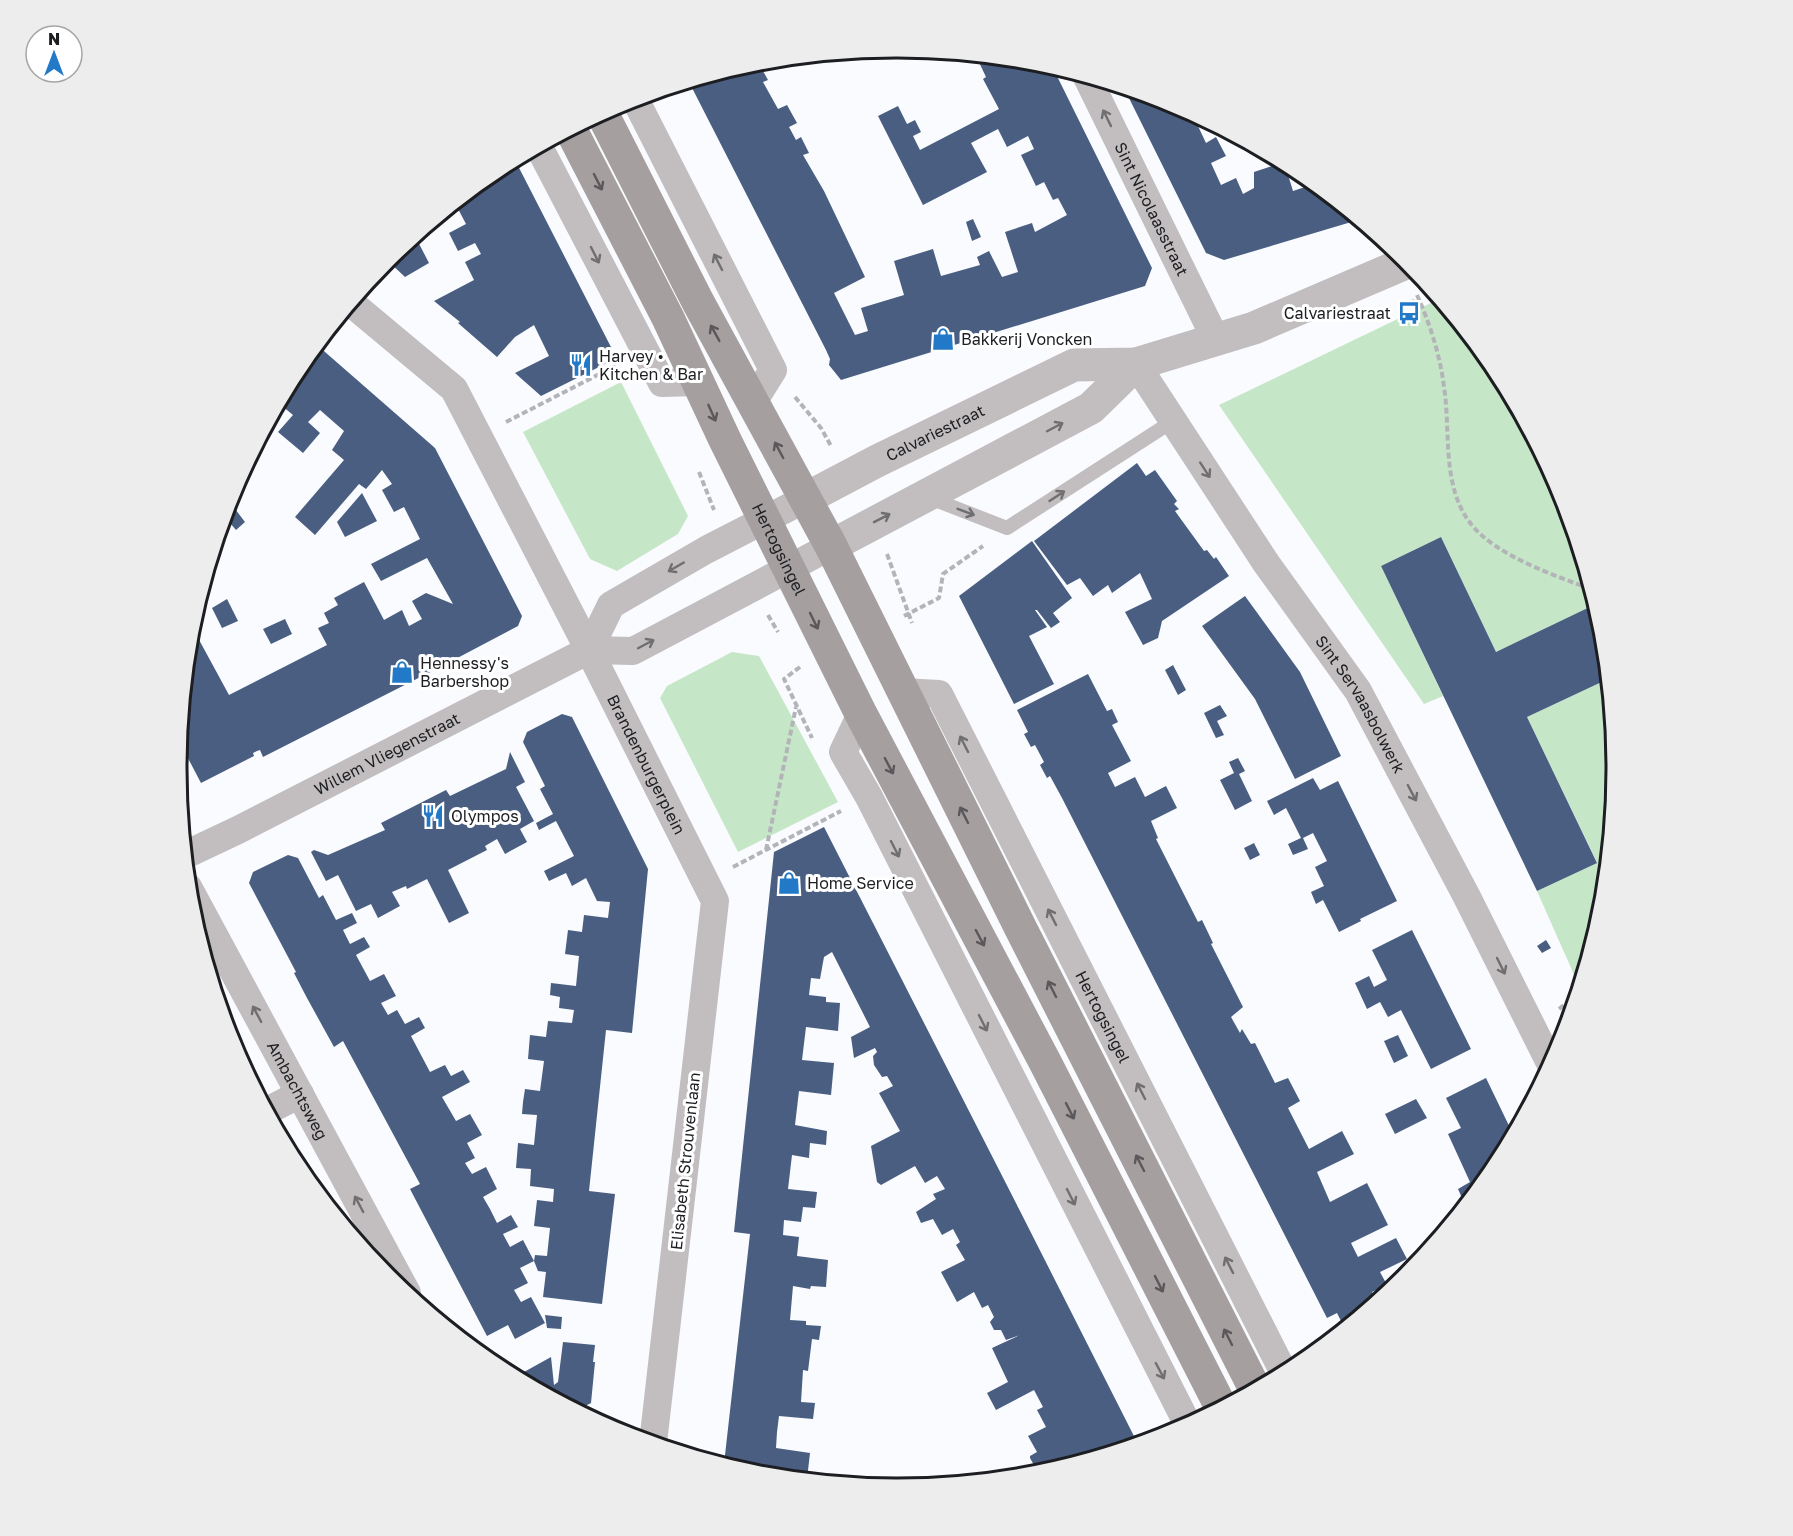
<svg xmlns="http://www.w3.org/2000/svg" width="1793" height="1536" font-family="'Golos Text',sans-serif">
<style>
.green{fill:#c6e7c7}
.building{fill:#495e81}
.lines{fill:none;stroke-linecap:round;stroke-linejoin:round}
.path{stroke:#b2b4b8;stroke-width:4;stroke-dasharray:6 3;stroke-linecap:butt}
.service{stroke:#c2bdbe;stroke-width:14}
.minor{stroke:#c2bdbe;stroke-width:28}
.tertiary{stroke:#c2bdbe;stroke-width:33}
.secondary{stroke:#a69fa0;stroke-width:33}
.oneway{stroke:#6f6e70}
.oneway2{stroke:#5a585b}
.labels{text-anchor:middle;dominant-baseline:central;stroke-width:6;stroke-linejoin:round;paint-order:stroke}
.street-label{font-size:16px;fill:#1c1e22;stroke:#fff}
.poi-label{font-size:16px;fill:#1c1e22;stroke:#fff;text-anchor:start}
.rim{fill:none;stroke:#1c1e22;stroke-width:3}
</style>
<rect width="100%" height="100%" fill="#f9fbff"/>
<!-- green -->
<path class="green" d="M1439,299L1495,368L1560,489L1596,604L1496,652L1441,537L1381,566L1443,696L1424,704L1219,405Z
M621,382L688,516L678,534L617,571L590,559L523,432Z
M732,652L759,656L838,802L738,852L660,698L667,686Z
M1608,679L1616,768L1603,909L1579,986L1537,891L1597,862L1527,717Z"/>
<!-- building -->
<path class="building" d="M976,56L1037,62L1052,66L1152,268L1145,286L841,380L829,365L830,359L826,350L689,82L754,62L759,72L763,71L768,80L763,82L778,109L787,105L797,123L789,127L796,140L801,137L809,153L803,155L824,191L865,277L834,293L855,335L868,331L861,308L904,295L894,261L933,249L941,276L980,265L977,257L989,251L1002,277L1018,272L1005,232L1032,223L1035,232L1067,215L1058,198L1053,200L1044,182L1036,186L1021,155L1034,149L1028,136L1007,147L998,129L971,143L987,172L923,205L878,116L898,106L907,124L915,120L921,132L913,136L920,150L999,109L983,79L986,77Z
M1124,88L1172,103L1204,120L1197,124L1206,143L1216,137L1226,156L1211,163L1221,185L1236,178L1243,194L1254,188V172L1284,162L1293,191L1314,184L1358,220L1224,260L1206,253Z
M515,160L612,349L607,363L541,396L515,373L549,356L534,325L515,337L497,357L458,323L460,322L434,301L474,280L465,262L481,254L475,243L458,251L449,233L466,224L455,203L497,169Z
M973,219L981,237L972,241L966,222Z
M415,236L429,263L405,277L387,260Z
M317,345L435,448L522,616L518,626L446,664L263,757L260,750L257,751L253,753L254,756L201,783L179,741L191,625L229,695L327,645L318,628L329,623L324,613L338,605L334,598L364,582L384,620L402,610L409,626L422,619L412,601L426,593L453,604L427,558L381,581L371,564L420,539L404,507L394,512L382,490L392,484L382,470L366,489L359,484L315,535L295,517L344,460L332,450L344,431L320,410L308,422L320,433L303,453L278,432L293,415L281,405L295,388L289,384L298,368Z
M1137,463L1146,476L1155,470L1177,501L1174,504L1179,509L1175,511L1204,551L1207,550L1214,559L1216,557L1229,576L1162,621L1158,638L1143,645L1125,612L1152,599L1140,573L1112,593L1108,585L1093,596L1080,578L1067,585L1034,541Z
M362,493L377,521L345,537L337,522Z
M229,501L245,522L236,530L224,516Z
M1441,537L1496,652L1596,604L1603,628L1608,679L1527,717L1597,863L1537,891L1381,566Z
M1032,541L1072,598L1053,613L1060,622L1051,628L1037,610H1035L1047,627L1029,636L1054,684L1014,704L959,596Z
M1245,596L1300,672L1341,756L1295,779L1255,699L1202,626Z
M227,599L238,621L222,628L212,608Z
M285,619L292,634L271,644L263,629Z
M1173,665L1186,690L1178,695L1165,670Z
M1088,674L1107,711L1112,709L1118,722L1112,725L1131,761L1108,773L1115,787L1135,777L1145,797L1166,786L1177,808L1151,821L1158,838L1156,839L1198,922L1202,920L1213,943L1211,944L1243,1007L1231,1017L1240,1033L1242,1029L1251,1044L1255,1043L1275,1083L1288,1078L1300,1101L1288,1108L1309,1149L1342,1131L1354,1154L1317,1172L1330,1202L1367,1183L1388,1225L1351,1243L1358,1257L1396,1238L1407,1259L1380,1272L1387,1285L1372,1292L1373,1294L1371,1296L1375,1303L1348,1325L1342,1323L1337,1313L1327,1318L1062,798L1050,776L1047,778L1040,765L1044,762L1035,745L1031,747L1024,734L1028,732L1017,710Z
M1220,705L1227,716L1217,721L1224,735L1216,738L1204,713Z
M562,714L572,717L648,869L632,1033L606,1030L589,1191L615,1194L602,1304L543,1297L546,1272L538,1271L534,1261L535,1255L547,1256L550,1228L534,1226L537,1200L553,1202L554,1189L530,1186L531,1169L516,1168L518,1143L534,1145L537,1115L522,1114L523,1102L525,1089L540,1091L544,1061L528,1059L530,1035L546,1037L548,1021L572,1023L574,1010L559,1008L560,997L550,995L551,983L576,986L579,956L565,954L568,930L582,932L584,915L608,918L610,902L597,901L586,878L572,886L566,873L549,881L544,871L574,856L556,821L539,830L536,823L553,814L540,789L545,786L523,742L527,732Z
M510,752L525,782L516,787L534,821L520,829L527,842L505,854L497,839L485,846L487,850L448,870L469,913L449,923L427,879L407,889L406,886L392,892L400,906L378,918L371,904L356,911L338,875L326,881L311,852L314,850L328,855L385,830L381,823L446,790L450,796L506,769Z
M1238,758L1245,771L1239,774L1252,801L1235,810L1220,780L1234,773L1229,762Z
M1313,778L1320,790L1338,781L1397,901L1360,919L1361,921L1339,932L1323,900L1316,904L1311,892L1324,886L1315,867L1327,861L1313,833L1303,838L1308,849L1293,855L1288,844L1301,838L1286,808L1274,815L1267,801Z
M824,827L1020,1211L1138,1444L1076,1462L1073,1456L1039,1474L1030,1458V1456L1037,1452L1028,1436L1046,1427L1037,1410L1043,1407L1034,1390L996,1410L987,1393L1008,1382L992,1348L1020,1335L1006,1340L1001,1330H994L990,1322L994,1317L988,1305L982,1308L974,1292L957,1302L941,1272L965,1260L956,1245L960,1242L953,1229L942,1235L933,1219L921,1223L916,1212L936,1199L933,1194L945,1189L937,1176L925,1183L915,1166L881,1185L877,1182L871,1146L900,1131L879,1093L893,1086L887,1076L882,1077L874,1065L873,1056L877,1052L875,1048L854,1058L851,1037L870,1027L832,952L824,957L820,979L811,978L809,995L826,997V1002L840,1003L838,1031L806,1027L802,1060L834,1063L831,1095L799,1091L795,1125L827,1131L826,1145L810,1143L809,1158L792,1155L788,1189L817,1192L815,1208L803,1207L801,1222L784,1220L783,1235L799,1237L797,1256L828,1260L826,1287L811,1286L810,1289L793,1286L790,1320L806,1321V1325L821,1326L819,1340L812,1339L808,1371L803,1370L801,1402L815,1403L813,1419L779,1416L777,1432L776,1448L810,1453L807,1479L756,1474L724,1464L750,1234L734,1232L774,852Z
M1254,843L1260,855L1250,860L1244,848Z
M288,855L298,858L319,898L323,895L336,920L352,913L357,923L343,930L350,944L364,937L370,947L356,955L370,981L384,974L396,996L381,1003L388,1015L397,1010L405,1024L419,1017L425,1028L411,1036L430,1072L445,1065L451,1076L463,1070L470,1082L442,1097L456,1121L470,1114L482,1135L467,1143L475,1158L465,1163L472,1174L486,1167L497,1189L483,1197L490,1209L497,1223L511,1215L518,1227L503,1234L504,1236L510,1247L523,1240L534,1261L520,1268L528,1283L514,1290L521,1302L531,1297L545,1323L515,1339L508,1325L487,1336L410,1189L420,1184L343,1041L334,1047L307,998L294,973L296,972L249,883L253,872Z
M1412,930L1471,1049L1431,1069L1401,1010L1388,1017L1380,1002L1367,1009L1355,983L1369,976L1374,987L1387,980L1372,950Z
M1546,940L1551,948L1542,953L1537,946Z
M1398,1035L1408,1056L1394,1063L1384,1041Z
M1486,1078L1513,1134L1495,1168L1465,1205L1458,1189L1470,1182L1448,1134L1461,1128L1446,1098Z
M1416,1099L1427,1118L1395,1134L1385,1114Z
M545,1315L562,1317L561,1329L547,1328Z
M563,1342L595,1345L593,1362H595L591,1403L580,1409L571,1406L515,1377L551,1357L554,1385L558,1382Z"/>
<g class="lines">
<!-- path -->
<path class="path" d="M1417,295C1430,324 1440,355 1444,387C1451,432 1441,486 1471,524C1495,555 1555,576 1591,589
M1409,303L1419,299
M795,397L821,428L831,446
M506,422L617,365
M699,472L714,510
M887,554L912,623
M768,615L778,632
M904,616L939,598L943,574L983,546
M800,667L784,679L812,738
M766,850L796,707
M733,867L841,811
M1559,1009L1576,995"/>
<!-- service -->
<path class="service" d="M930,498L1007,528L1173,421"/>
<!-- minor -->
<g class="minor">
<path id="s1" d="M1087,77L1216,340"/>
<path d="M635,99L773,370L753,402"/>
<path d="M539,147L662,383L698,382"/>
<path id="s2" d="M351,303L454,389L589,650L715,901L653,1443"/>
<path id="s3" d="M1136,364L1266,563L1358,691L1467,897L1551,1065"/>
<path d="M589,650L611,605L706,550L805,499"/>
<path id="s4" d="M902,692L939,694L1284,1373"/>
<path d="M861,714L843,752L869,797L1188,1425"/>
<path id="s5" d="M185,855L238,830L589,650L633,651L831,546"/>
<path id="s6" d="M188,887L407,1293"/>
<path d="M267,1111L300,1094"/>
</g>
<!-- tertiary -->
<g class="tertiary">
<path id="s7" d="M805,499L877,461L1074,365L1136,364L1254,328L1408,262"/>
<path d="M831,546L1091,408L1136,364"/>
</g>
<!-- secondary -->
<g class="secondary">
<path d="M602,113L698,302L831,546L1021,929L1255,1389"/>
<path id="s8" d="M571,130L668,318L725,440L861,714L1045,1062L1221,1407"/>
</g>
</g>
<!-- one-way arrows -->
<defs><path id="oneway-shaft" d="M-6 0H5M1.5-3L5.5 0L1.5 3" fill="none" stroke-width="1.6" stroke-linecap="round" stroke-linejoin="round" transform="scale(1.5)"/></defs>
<g class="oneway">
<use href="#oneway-shaft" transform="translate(1107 118) rotate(-116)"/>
<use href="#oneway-shaft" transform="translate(595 255) rotate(63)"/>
<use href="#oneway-shaft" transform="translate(718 262) rotate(-117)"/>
<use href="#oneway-shaft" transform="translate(1055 427) rotate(-28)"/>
<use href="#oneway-shaft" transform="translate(1205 470) rotate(57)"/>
<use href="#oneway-shaft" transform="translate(1057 496) rotate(-33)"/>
<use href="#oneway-shaft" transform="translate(966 512) rotate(21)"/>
<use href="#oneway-shaft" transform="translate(882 518) rotate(-27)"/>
<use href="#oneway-shaft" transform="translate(676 567) rotate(150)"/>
<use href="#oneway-shaft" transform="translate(646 644) rotate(-28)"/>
<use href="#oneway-shaft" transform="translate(964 744) rotate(-117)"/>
<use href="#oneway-shaft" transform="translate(1412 793) rotate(62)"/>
<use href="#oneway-shaft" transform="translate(895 849) rotate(63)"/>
<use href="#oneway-shaft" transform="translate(1052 917) rotate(-117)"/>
<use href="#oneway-shaft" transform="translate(1501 966) rotate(64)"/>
<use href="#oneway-shaft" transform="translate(257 1014) rotate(-118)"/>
<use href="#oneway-shaft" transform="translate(983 1023) rotate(63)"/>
<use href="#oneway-shaft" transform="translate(1141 1091) rotate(-117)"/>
<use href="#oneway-shaft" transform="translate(1071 1197) rotate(63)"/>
<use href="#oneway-shaft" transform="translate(359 1204) rotate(-118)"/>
<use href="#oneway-shaft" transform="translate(1229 1265) rotate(-117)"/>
<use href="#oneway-shaft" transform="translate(1160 1371) rotate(62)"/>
</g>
<g class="oneway2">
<use href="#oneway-shaft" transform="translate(598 182) rotate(63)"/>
<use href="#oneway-shaft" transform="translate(715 333) rotate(-119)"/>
<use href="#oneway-shaft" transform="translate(712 413) rotate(66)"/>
<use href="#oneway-shaft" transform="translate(779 450) rotate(-118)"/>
<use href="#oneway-shaft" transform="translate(814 621) rotate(64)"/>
<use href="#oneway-shaft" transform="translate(889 766) rotate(62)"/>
<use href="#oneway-shaft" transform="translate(964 815) rotate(-117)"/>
<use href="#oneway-shaft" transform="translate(980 938) rotate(62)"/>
<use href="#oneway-shaft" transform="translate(1052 989) rotate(-117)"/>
<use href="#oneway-shaft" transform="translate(1070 1111) rotate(63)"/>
<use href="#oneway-shaft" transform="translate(1140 1163) rotate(-117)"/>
<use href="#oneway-shaft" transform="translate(1159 1284) rotate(63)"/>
<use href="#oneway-shaft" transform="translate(1228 1337) rotate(-117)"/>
</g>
<!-- icons -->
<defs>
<g id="bus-bare" transform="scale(1.8)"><path d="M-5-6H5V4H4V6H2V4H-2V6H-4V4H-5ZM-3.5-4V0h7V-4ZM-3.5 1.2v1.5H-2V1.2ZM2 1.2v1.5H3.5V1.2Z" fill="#2279c7" stroke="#fff" stroke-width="2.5" paint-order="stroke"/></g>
<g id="shop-bare" transform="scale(1.8)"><path d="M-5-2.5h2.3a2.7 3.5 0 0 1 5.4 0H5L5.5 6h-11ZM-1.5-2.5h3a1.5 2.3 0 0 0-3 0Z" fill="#2279c7" stroke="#fff" stroke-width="2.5" paint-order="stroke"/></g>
<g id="restaurant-bare" transform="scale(1.8)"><path d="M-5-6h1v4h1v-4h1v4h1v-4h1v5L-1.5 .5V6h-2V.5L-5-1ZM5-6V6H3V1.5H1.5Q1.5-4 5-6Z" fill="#2279c7" stroke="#fff" stroke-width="2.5" paint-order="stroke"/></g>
</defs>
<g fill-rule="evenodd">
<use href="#bus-bare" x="1409" y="313"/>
<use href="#shop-bare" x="943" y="339"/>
<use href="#restaurant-bare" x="581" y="365"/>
<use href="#shop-bare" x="402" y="672"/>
<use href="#restaurant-bare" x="433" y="816"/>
<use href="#shop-bare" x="789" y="883"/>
</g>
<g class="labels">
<!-- street labels -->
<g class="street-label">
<text stroke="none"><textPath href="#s1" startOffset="147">Sint Nicolaasstraat</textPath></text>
<text stroke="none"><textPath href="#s7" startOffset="146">Calvariestraat</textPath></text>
<text stroke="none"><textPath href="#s8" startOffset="468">Hertogsingel</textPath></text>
<text stroke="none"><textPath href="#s3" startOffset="408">Sint Servaasbolwerk</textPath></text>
<text stroke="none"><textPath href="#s5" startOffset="226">Willem Vliegenstraat</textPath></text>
<text stroke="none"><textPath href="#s2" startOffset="556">Brandenburgerplein</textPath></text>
<text stroke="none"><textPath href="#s4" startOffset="399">Hertogsingel</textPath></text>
<text stroke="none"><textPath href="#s6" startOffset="231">Ambachtsweg</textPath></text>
<text transform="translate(685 1161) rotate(-84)">Elisabeth Strouvenlaan</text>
</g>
<!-- poi labels -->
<g class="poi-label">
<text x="1391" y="313" text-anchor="end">Calvariestraat</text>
<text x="961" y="339">Bakkerij Voncken</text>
<text x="599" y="356">Harvey •<tspan x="599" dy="18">Kitchen &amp; Bar</tspan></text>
<text x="420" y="663">Hennessy's<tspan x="420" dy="18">Barbershop</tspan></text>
<text x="451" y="816">Olympos</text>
<text x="807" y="883">Home Service</text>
</g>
</g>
<!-- crop -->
<path d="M0 0H1793V1536H0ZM896 58H897A709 709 0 0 1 1606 767V769A709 709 0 0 1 897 1478H896A709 709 0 0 1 187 769V767A709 709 0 0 1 896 58Z" fill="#ededed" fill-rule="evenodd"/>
<path class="rim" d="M896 58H897A709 709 0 0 1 1606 767V769A709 709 0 0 1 897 1478H896A709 709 0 0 1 187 769V767A709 709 0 0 1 896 58Z"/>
<!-- north arrow -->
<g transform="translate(54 54)"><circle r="28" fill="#ffffff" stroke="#a4a5a7" stroke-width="1.5"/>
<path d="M0-4.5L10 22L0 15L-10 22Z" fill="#2279c7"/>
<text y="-9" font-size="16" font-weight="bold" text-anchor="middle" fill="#1c1e22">N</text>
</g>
</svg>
